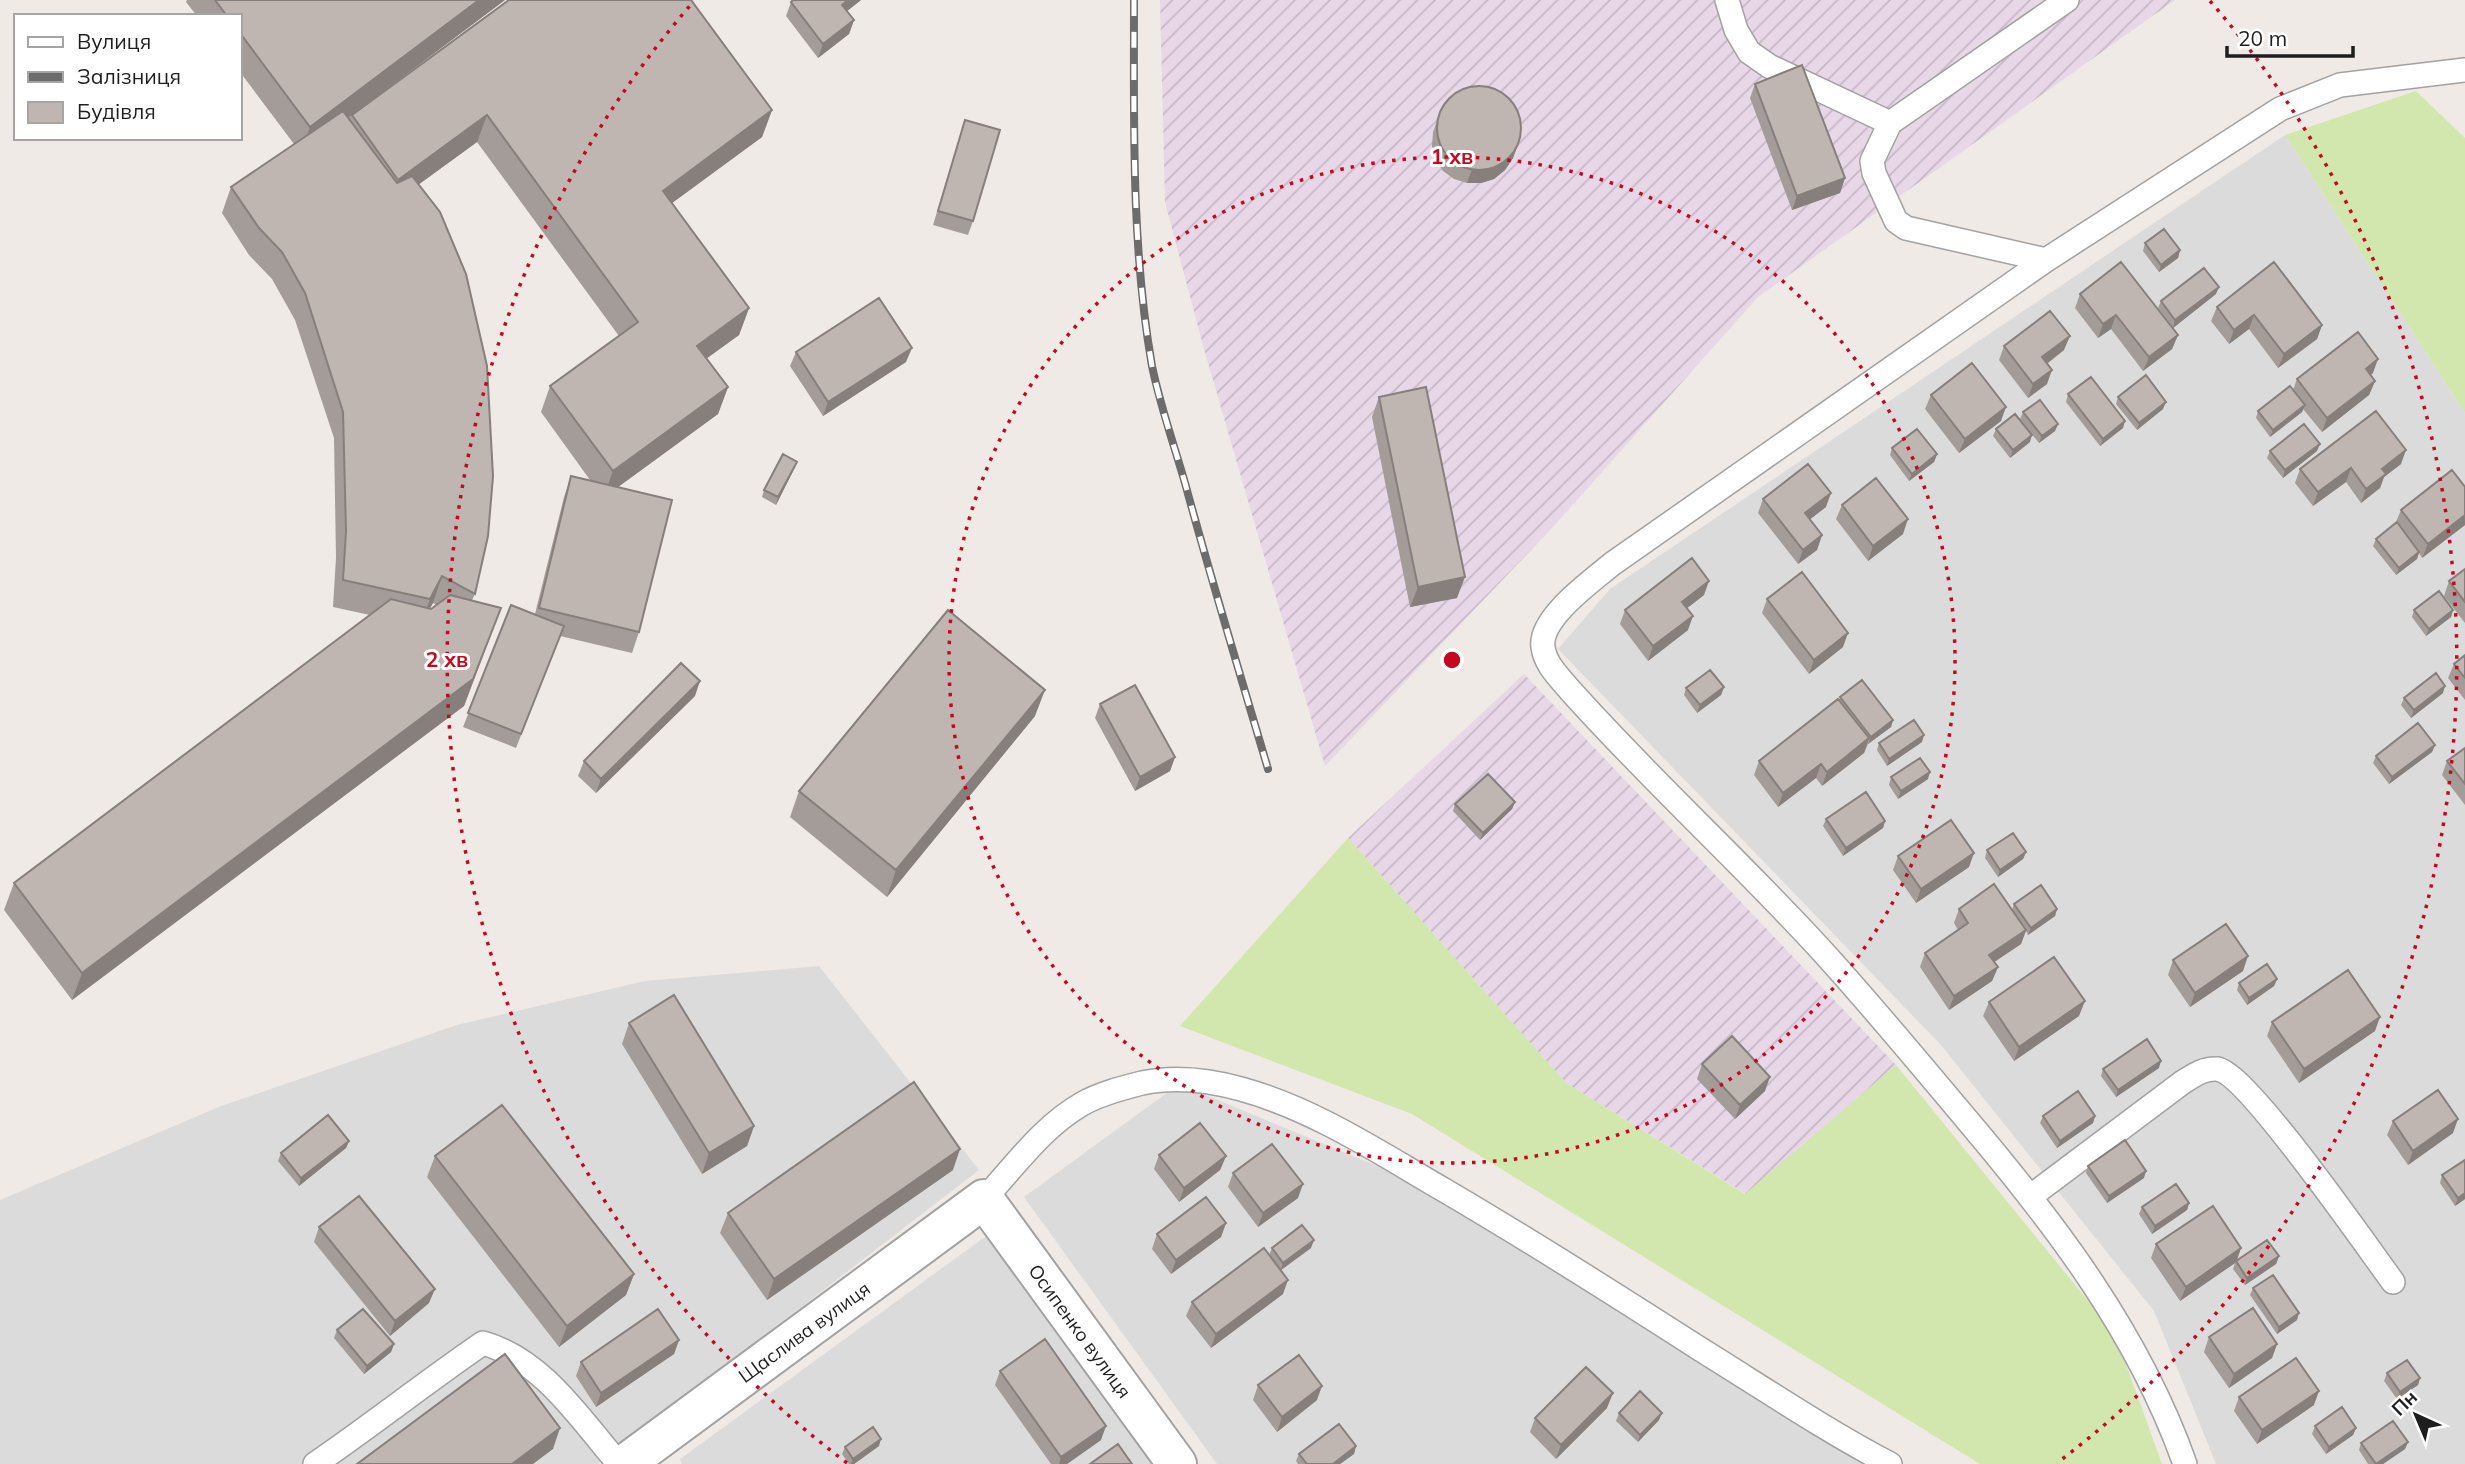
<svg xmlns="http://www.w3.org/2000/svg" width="2465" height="1464" font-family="Mulish,sans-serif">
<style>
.residential{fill:#dcdbdc}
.industrial{fill:url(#industrial-furrows)}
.grass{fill:#d1e7ad}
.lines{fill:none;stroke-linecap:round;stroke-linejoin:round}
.service-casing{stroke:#a2a2a2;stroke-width:26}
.minor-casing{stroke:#a2a2a2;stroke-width:42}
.service{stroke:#fff;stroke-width:23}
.minor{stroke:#fff;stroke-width:38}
.rail-casing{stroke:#6c6c6c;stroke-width:8}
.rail{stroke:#fff;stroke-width:5;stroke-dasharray:16;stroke-linecap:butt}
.wall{fill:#a49c98;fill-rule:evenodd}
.shaded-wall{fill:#867f7c}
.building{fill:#bfb5b1;stroke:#867f7c;stroke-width:2}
.ring{fill:none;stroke:#c5081f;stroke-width:3.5;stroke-dasharray:3.5 7}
.labels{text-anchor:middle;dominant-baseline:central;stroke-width:6;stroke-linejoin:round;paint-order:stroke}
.street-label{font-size:19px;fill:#1e1e1e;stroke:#fff}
.centre{fill:#c5081f;stroke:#fff;stroke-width:3.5}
.ring-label{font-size:21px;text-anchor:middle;font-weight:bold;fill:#c5081f;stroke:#fff;stroke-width:6;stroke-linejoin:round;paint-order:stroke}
</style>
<defs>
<pattern id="industrial-furrows" width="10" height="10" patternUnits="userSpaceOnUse" patternTransform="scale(1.75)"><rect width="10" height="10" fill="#e8d7e7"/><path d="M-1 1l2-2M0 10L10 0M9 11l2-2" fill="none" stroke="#c7b8c6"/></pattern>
</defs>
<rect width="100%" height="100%" fill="#efeae5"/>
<!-- residential -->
<path class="residential" d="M2285,135L2465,413V1464H2216L2154,1311L1941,1045L1558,649L1610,589Z
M819,966L979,1170L598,1464H0V1200L221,1106L457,1025L645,981Z
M1179,1084L1399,1175L1880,1464H1217L1024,1197Z
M993,1231L1159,1464H682L680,1459Z"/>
<!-- industrial -->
<path class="industrial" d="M1160,0H2175L1758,297L1553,527L1325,766L1204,349L1165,202Z
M1524,674L1896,1065L1746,1194L1566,1083L1348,838Z"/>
<!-- grass -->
<path class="grass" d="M2416,91L2465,138V413L2285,135Z
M1348,838L1566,1083L1745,1194L1896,1065L2115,1334L2162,1464H1980L1412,1114L1180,1026Z"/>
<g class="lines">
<!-- service casing -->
<g class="service-casing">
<path id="service" d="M1727,0L1736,30L1749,52L1769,66L1890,123
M2046,260L1906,228L1896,221L1874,173L1872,161L1890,123L2067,0
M2031,1196L2183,1082C2193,1076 2203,1068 2217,1069C2247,1073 2368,1248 2393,1282
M984,1199C1015,1166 1042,1127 1082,1104C1099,1094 1122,1088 1142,1083C1175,1076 1209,1080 1241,1089C1314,1109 1380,1153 1444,1190C1531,1241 1616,1295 1700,1349C1763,1388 1825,1430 1890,1464
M315,1464C372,1425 426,1382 483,1343C543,1360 580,1419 619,1464
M2185,1464C2139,1334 2056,1225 1968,1121C1920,1064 1873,1007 1823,952C1741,862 1650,780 1569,689C1559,677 1545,664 1543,647C1539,618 1592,581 1612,564L2046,260L2280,109L2340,85L2465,70"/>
</g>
<!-- minor casing -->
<g class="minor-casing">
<path id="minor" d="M625,1464L984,1199L1177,1464"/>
</g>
<!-- service -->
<use href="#service" class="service"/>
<!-- minor -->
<use href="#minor" class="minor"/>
<!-- rail casing -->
<g class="rail-casing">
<path id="rail" d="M1134,0C1134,121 1131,246 1152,366C1160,405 1174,445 1185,483C1211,579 1240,674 1268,769"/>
</g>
<!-- rail -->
<use href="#rail" class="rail"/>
</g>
<!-- wall -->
<path class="wall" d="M187,0H505L352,115L772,110L762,137L672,203L749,308L739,335L707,358L728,387L718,414L618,487L639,632L632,653L560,636L516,748L463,727L511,605L535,614L564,497L571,476L590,480L541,412L550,386L619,336L477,142L418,185L475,594L472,600L491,634L464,706L72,1000L4,910L14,883L370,615L333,607L336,558L334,438L295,320L272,279L249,255L222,213L231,187L294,144L240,72V16H197L186,2ZM433,603L436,605L431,609L430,608Z
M793,0H861L847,11L854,20L849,34L818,58L786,16L791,2Z
M1755,84L1845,178L1840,193L1792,210L1750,98Z
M1438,118L1518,144L1513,158L1505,170L1494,179L1481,183H1467L1454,179L1443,171L1436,160L1432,146L1433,132Z
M965,120L973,221L968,235L933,225Z
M2145,243L2180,250L2178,258L2159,272L2143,251Z
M2080,294L2178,335L2172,349L2143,371L2111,329L2098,338L2075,308Z
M2216,294L2173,328L2158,308L2161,301Z
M2217,307L2322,325L2317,339L2278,368L2249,329L2229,344L2211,321Z
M2004,346L2064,350L2047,364V384L2028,398L1999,360Z
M796,352L906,362L823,416L790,366Z
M2373,373L2370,375L2375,381L2369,395L2322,432L2303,409L2302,412L2270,437L2256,418L2258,411L2293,390L2297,379Z
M2068,394L2123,428L2100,446L2066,402Z
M1931,395L2001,421L1959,453L1925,409Z
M1379,397L1457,598L1410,607L1372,417Z
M2118,397L2163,409L2137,430L2116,404Z
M2023,412L2058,424L2055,431L2039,443L2020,419Z
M1996,429L2030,442L2010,458L1993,436Z
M1892,448L1937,454L1934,462L1909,481L1890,455Z
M2270,451H2317L2283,478L2267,458Z
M797,462L794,469L776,505L762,497L764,490Z
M2401,464L2384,477L2380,488L2361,503L2346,482L2313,506L2295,483L2300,469Z
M2465,487V525L2422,558L2419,553L2417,559L2396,575L2373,546L2376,539L2396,522L2401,510Z
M1763,499L1826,507L1810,519L1822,535L1817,550L1798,564L1758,513Z
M1842,505L1903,534L1868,561L1836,519Z
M2465,569V623L2444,596L2449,581Z
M1704,595L1687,608L1688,630L1648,661L1620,624L1625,610Z
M1767,599L1843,647L1809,674L1762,613Z
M2414,610H2453L2451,617L2426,636L2412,617Z
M2465,655V700L2448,678L2454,664Z
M1724,687L1721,695L1697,713L1684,695L1686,688Z
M2443,693L2411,718L2401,705L2404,698Z
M695,696L596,793L578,776L584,761Z
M1840,697L1893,720L1891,727L1868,744L1864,753L1822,786L1816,778L1778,807L1754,775L1759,761L1839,700Z
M1100,704L1175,757L1170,771L1135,791L1095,718Z
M1035,716L887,897L790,817L799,791Z
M1922,742L1887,766L1877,750L1879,743Z
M2435,745L2432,752L2389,784L2373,763L2376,756Z
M2465,748V805L2442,775L2447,761Z
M1891,777L1928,779L1898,799L1889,785Z
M1515,802L1512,809L1480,840L1453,811L1455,804Z
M1826,819L1885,821L1883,828L1843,856L1823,826Z
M1987,850L2026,852L2023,859L1998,877L1985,858Z
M1898,856L1969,867L1916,903L1893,870Z
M2014,904L2057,909L2055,916L2028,935L2026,931L2021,944L1994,962L1998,967L1992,981L1949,1010L1920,967L1925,953L1958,930L1954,923L1959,909L2012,910Z
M2173,960L2243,971L2190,1007L2168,975Z
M2277,979L2274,986L2247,1005L2237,990L2239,983Z
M1989,1002L2079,1016L2014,1061L1983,1016Z
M2272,1022L2375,1031L2299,1083L2267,1036Z
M629,1023L754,1126L747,1146L702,1174L622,1044Z
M1702,1064L1765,1091L1735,1119L1697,1079Z
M2159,1068L2116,1097L2101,1076L2103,1069Z
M2043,1116H2095L2093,1123L2057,1148L2040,1123Z
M2393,1121L2453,1133L2408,1165L2387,1135Z
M349,1141L346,1148L299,1186L278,1161L281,1153Z
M1159,1155L1226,1156L1220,1170L1179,1202L1154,1169Z
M435,1156L634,1274L626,1295L559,1347L427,1177Z
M2088,1166L2144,1178L2107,1203L2086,1173Z
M953,1170L767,1300L720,1233L728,1213Z
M1233,1173L1298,1198L1258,1227L1228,1187Z
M2442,1175L2465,1199L2455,1206L2440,1183Z
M2189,1203L2187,1210L2152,1234L2139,1214L2142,1207Z
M1226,1223L1221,1237L1171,1274L1152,1249L1157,1234Z
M319,1227L429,1303L390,1336L314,1242Z
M2156,1244L2241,1248L2237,1260L2279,1256L2276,1264L2245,1285L2233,1269L2235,1263L2180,1301L2151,1258Z
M1272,1248H1311L1281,1270L1283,1294L1211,1348L1186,1316L1192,1302L1269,1255Z
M2253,1288L2297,1320L2277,1334L2250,1295Z
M337,1330L394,1344L391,1352L364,1374L334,1338Z
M2209,1337L2277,1344L2272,1358L2229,1388L2204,1352Z
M679,1340L674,1354L596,1407L576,1376L581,1362Z
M1000,1371L1101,1440L1067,1464H1051L995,1385Z
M2387,1373L2420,1378L2418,1385L2397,1399L2384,1381Z
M1258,1385L1317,1400L1277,1432L1253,1400Z
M2239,1397L2314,1405L2257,1444L2234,1411Z
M1607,1408L1556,1459L1530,1432L1535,1418Z
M1619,1413L1659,1420L1638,1442L1616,1421Z
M2315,1426L2356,1428L2353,1435L2326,1454L2312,1434Z
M2408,1442L2405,1449L2383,1464H2368L2359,1450L2361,1443Z
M879,1446L854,1464H849L842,1454L845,1447Z
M1356,1446L1354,1454L1340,1464H1298L1296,1461L1299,1454Z"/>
<!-- shaded-wall -->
<path class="shaded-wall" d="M479,0H505L301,153L310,127Z
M848,0H861L837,19L842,5Z
M854,20L849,34L818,58L823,44Z
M772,110L762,137L653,217L663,191Z
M487,115L477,142L389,206L398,180Z
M1518,144L1513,158L1505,170L1494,179L1481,183H1467L1472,169Z
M1845,178L1840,193L1792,210L1797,196Z
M2180,250L2178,258L2159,272L2161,265Z
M2219,287L2216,294L2173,328L2175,320Z
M749,308L739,335L688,372L697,346Z
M2116,315L2111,329L2098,338L2103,324Z
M2254,315L2249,329L2229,344L2234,330Z
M2322,325L2317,339L2278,368L2284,354Z
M2178,335L2172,349L2143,371L2149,357Z
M2070,336L2064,350L2037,371L2042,357Z
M912,348L906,362L823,416L828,402Z
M2378,359L2373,373L2361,383L2366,369Z
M2052,370L2047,384L2028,398L2033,384Z
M2375,381L2369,395L2322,432L2327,418Z
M728,387L718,414L603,498L613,471Z
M2166,402L2163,409L2137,430L2139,423Z
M2305,405L2302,412L2270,437L2273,430Z
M2006,407L2001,421L1959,453L1965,439Z
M2125,421L2123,428L2100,446L2103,439Z
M2058,424L2055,431L2039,443L2042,436Z
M2032,435L2030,442L2010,458L2013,450Z
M2320,444L2317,451L2283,478L2285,470Z
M2406,450L2401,464L2384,477L2380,488L2361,503L2366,489L2382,469Z
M1937,454L1934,462L1909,481L1912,474Z
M797,462L794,469L776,505L778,497Z
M2351,468L2346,482L2313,506L2318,492Z
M1831,493L1826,507L1800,527L1805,513Z
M2465,515V525L2422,558L2428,544Z
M1908,519L1903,534L1868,561L1873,546Z
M1822,535L1817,550L1798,564L1803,550Z
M2419,552L2417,559L2396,575L2399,568Z
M442,576L433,603L420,626L430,599Z
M1465,577L1457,598L1410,607L1418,587Z
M1709,581L1704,595L1677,616L1682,602Z
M501,608L464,706L72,1000L82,973Z
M2453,610L2451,617L2426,636L2429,629Z
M1693,616L1688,630L1648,661L1653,646Z
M1848,633L1843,647L1809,674L1814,660Z
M700,681L695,696L596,793L601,779Z
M2445,686L2443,693L2411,718L2414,710Z
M1724,687L1721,695L1697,713L1700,705Z
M1045,690L1035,716L887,897L896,870Z
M1893,720L1891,727L1868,744L1871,737Z
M1924,735L1922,742L1887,766L1889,759Z
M1869,738L1864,753L1822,786L1827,772Z
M2435,745L2432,752L2389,784L2392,777Z
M1175,757L1170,771L1135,791L1140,777Z
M1821,764L1816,778L1778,807L1783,793Z
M1930,772L1928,779L1898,799L1901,791Z
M1515,802L1512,809L1480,840L1483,833Z
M1885,821L1883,828L1843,856L1846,848Z
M2026,852L2023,859L1998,877L2000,870Z
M1974,853L1969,867L1916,903L1921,889Z
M2057,909L2055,916L2028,935L2031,928Z
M2026,930L2021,944L1984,969L1989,955Z
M2248,956L2243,971L2190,1007L2195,993Z
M1998,967L1992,981L1949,1010L1954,996Z
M2277,979L2274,986L2247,1005L2249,998Z
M2085,1001L2079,1016L2014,1061L2019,1047Z
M2380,1017L2375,1031L2299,1083L2304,1069Z
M2161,1061L2159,1068L2116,1097L2118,1090Z
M1770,1077L1765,1091L1735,1119L1740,1105Z
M2095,1116L2093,1123L2057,1148L2060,1141Z
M2458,1119L2453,1133L2408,1165L2413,1151Z
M754,1126L747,1146L702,1174L709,1153Z
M349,1141L346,1148L299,1186L301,1178Z
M960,1149L953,1170L767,1300L774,1279Z
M1226,1156L1220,1170L1179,1202L1184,1188Z
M2146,1171L2144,1178L2107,1203L2109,1196Z
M1303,1184L1298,1198L1258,1227L1263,1213Z
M2465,1193V1199L2455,1206L2458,1198Z
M2189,1203L2187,1210L2152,1234L2155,1226Z
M1226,1223L1221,1237L1171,1274L1176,1260Z
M1314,1240L1311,1248L1281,1270L1283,1263Z
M2241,1248L2236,1262V1261L2235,1263L2180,1301L2186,1287Z
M2279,1256L2276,1264L2245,1285L2247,1278Z
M634,1274L626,1295L559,1347L567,1326Z
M1288,1280L1283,1294L1211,1348L1216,1334Z
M435,1289L429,1303L390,1336L395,1321Z
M2299,1313L2297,1320L2277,1334L2279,1327Z
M679,1340L674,1354L596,1407L601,1393Z
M394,1344L391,1352L364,1374L367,1366Z
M2277,1344L2272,1358L2229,1388L2234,1374Z
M2420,1378L2418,1385L2397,1399L2400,1392Z
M1322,1386L1317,1400L1277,1432L1282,1417Z
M2319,1391L2314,1405L2257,1444L2262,1430Z
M1613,1393L1607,1408L1556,1459L1561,1445Z
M1662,1413L1659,1420L1638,1442L1640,1435Z
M1106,1426L1101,1440L1067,1464H1059L1061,1457Z
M560,1428L553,1449L533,1464H512Z
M2356,1428L2353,1435L2326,1454L2329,1447Z
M881,1439L879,1446L854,1464H851L853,1459Z
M2408,1442L2405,1449L2383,1464H2376Z
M1356,1446L1354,1454L1340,1464H1333Z"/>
<!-- building -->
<path class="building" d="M215,0H479L310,127L240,33V16H227Z
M509,0H691L772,110L663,191L749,308L697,346L728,387L613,471L550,386L638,322L487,115L398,180L352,115Z
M793,0H848L842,5L854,20L823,44L791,2Z
M1802,65L1845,178L1797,196L1755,84Z
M1437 128a42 42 0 1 1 84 0a42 42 0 1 1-84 0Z
M343,111L397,183L412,176L440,212L466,274L487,366L493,476L488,536L475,594L442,576L430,599L343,580L346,531L343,412L305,293L282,252L259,228L231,187Z
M965,120L1000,130L973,221L938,211Z
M2164,229L2180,250L2161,265L2145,243Z
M2121,262L2178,335L2149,357L2116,315L2103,324L2080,294Z
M2274,262L2322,325L2284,354L2254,315L2234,330L2217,307Z
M2204,268L2219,287L2175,320L2161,301Z
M879,298L912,348L828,402L796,352Z
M2050,311L2070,336L2042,357L2052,370L2033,384L2004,346Z
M2358,332L2378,359L2366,369L2375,381L2327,418L2297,379Z
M1972,363L2006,407L1965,439L1931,395Z
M2146,375L2166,402L2139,423L2118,397Z
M2091,377L2125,421L2103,439L2068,394Z
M2290,386L2305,405L2273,430L2258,411Z
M1426,387L1465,577L1418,587L1379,397Z
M2040,400L2058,424L2042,436L2023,412Z
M2376,411L2406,450L2382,469L2386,474L2366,489L2351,468L2318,492L2300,469Z
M2015,414L2032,435L2013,450L1996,429Z
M2304,424L2320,444L2285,470L2270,451Z
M1917,429L1937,454L1912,474L1892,448Z
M783,454L797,462L778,497L764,490Z
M1808,464L1831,493L1805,513L1822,535L1803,550L1763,499Z
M2452,470L2465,487V515L2428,544L2401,510Z
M571,476L672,500L639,632L539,608Z
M1876,478L1908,519L1873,546L1842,505Z
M2397,522L2419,552L2399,568L2376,539Z
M1692,558L1709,581L1682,602L1693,616L1653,646L1625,610Z
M2465,569V602L2449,581Z
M1802,572L1848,633L1814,660L1767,599Z
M2439,591L2453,610L2429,629L2414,610Z
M450,595L501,608L473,679L82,973L14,883L391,599L431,609Z
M511,605L564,626L521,734L468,713Z
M948,610L1045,690L896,870L799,791Z
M2465,655V678L2454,664Z
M681,663L700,681L601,779L584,761Z
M1710,670L1724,687L1700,705L1686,688Z
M2436,673L2445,686L2414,710L2404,698Z
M1862,680L1893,720L1871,737L1840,697Z
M1135,685L1175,757L1140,777L1100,704Z
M1838,699L1869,738L1827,772L1821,764L1783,793L1759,761Z
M1914,720L1924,735L1889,759L1879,743Z
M2418,723L2435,745L2392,777L2376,756Z
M2465,748V784L2447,761Z
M1920,758L1930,772L1901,791L1891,777Z
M1488,774L1515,802L1483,833L1455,804Z
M1866,792L1885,821L1846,848L1826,819Z
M1951,820L1974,853L1921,889L1898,856Z
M2013,833L2026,852L2000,870L1987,850Z
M1994,884L2026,930L1989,955L1998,967L1954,996L1925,953L1968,923L1959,909Z
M2041,885L2057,909L2031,928L2014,904Z
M2226,924L2248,956L2195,993L2173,960Z
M2054,957L2085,1001L2019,1047L1989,1002Z
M2267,964L2277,979L2249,998L2239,983Z
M2348,970L2380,1017L2304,1069L2272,1022Z
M674,995L754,1126L709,1153L629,1023Z
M1732,1036L1770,1077L1740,1105L1702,1064Z
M2147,1039L2161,1061L2118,1090L2103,1069Z
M914,1082L960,1149L774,1279L728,1213Z
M2438,1090L2458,1119L2413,1151L2393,1121Z
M2078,1091L2095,1116L2060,1141L2043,1116Z
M502,1105L634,1274L567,1326L435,1156Z
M328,1115L349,1141L301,1178L281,1153Z
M1200,1123L1226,1156L1184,1188L1159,1155Z
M2125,1140L2146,1171L2109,1196L2088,1166Z
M1272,1144L1303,1184L1263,1213L1233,1173Z
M2465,1160V1193L2458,1198L2442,1175Z
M2176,1184L2189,1203L2155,1226L2142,1207Z
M359,1196L435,1289L395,1321L319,1227Z
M1206,1197L1226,1223L1176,1260L1157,1234Z
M2213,1206L2241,1248L2186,1287L2156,1244Z
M1302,1225L1314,1240L1283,1263L1272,1248Z
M2267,1240L2279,1256L2247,1278L2236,1261Z
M1264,1248L1288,1280L1216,1334L1192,1302Z
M2273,1275L2299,1313L2279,1327L2253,1288Z
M2253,1308L2277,1344L2234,1374L2209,1337Z
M363,1309L394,1344L367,1366L337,1330Z
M658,1309L679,1340L601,1393L581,1362Z
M1045,1339L1106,1426L1061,1457L1000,1371Z
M505,1354L560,1428L512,1464H357Z
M1299,1355L1322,1386L1282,1417L1258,1385Z
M2296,1358L2319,1391L2262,1430L2239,1397Z
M2407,1360L2420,1378L2400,1392L2387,1373Z
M1586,1367L1613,1393L1561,1445L1535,1418Z
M1640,1391L1662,1413L1640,1435L1619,1413Z
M2342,1407L2356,1428L2329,1447L2315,1426Z
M2393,1421L2408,1442L2376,1464L2361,1443Z
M1339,1424L1356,1446L1333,1464H1307L1299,1454Z
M873,1427L881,1439L853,1459L845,1447Z
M1118,1444L1132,1464H1090Z"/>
<!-- distance rings -->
<g class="ring">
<circle cx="1452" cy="660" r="503"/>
<path d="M847 1463A1005 1005 0 0 1 694 1M2210 1A1005 1005 0 0 1 2057 1463"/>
</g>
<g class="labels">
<!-- street labels -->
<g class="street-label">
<text transform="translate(1080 1331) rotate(54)">Осипенко вулиця</text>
<text transform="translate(804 1332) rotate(-36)">Щаслива вулиця</text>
</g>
</g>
<circle cx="1452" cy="660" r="10" class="centre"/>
<g class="ring-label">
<text x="1452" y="164">1 хв</text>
<text x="447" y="667">2 хв</text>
</g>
<!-- legend -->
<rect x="14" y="14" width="228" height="126" fill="#ffffff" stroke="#a5a5a5" stroke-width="2"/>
<rect x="28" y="37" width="35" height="10" fill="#ffffff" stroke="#a5a5a5" stroke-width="2"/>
<text x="77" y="49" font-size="21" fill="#1e1e1e">Вулиця</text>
<rect x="28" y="72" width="35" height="10" fill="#6c6c6c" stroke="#a5a5a5" stroke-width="2"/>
<text x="77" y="84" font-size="21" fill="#1e1e1e">Залізниця</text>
<rect x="28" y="102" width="35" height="21" fill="#bfb5b1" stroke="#a5a5a5" stroke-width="2"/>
<text x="77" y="119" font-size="21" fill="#1e1e1e">Будівля</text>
<!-- north arrow -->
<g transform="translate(2416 1415) rotate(316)" stroke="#ffffff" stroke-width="5" paint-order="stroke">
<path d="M0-5L12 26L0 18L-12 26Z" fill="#1e1e1e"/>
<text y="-10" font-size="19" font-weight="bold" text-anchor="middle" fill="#1e1e1e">Пн</text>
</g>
<!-- scale -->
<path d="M2227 46v10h126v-10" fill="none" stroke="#1e1e1e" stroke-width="3.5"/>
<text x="2238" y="46" font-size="21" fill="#1e1e1e" stroke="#ffffff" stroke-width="5" paint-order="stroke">20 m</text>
</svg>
